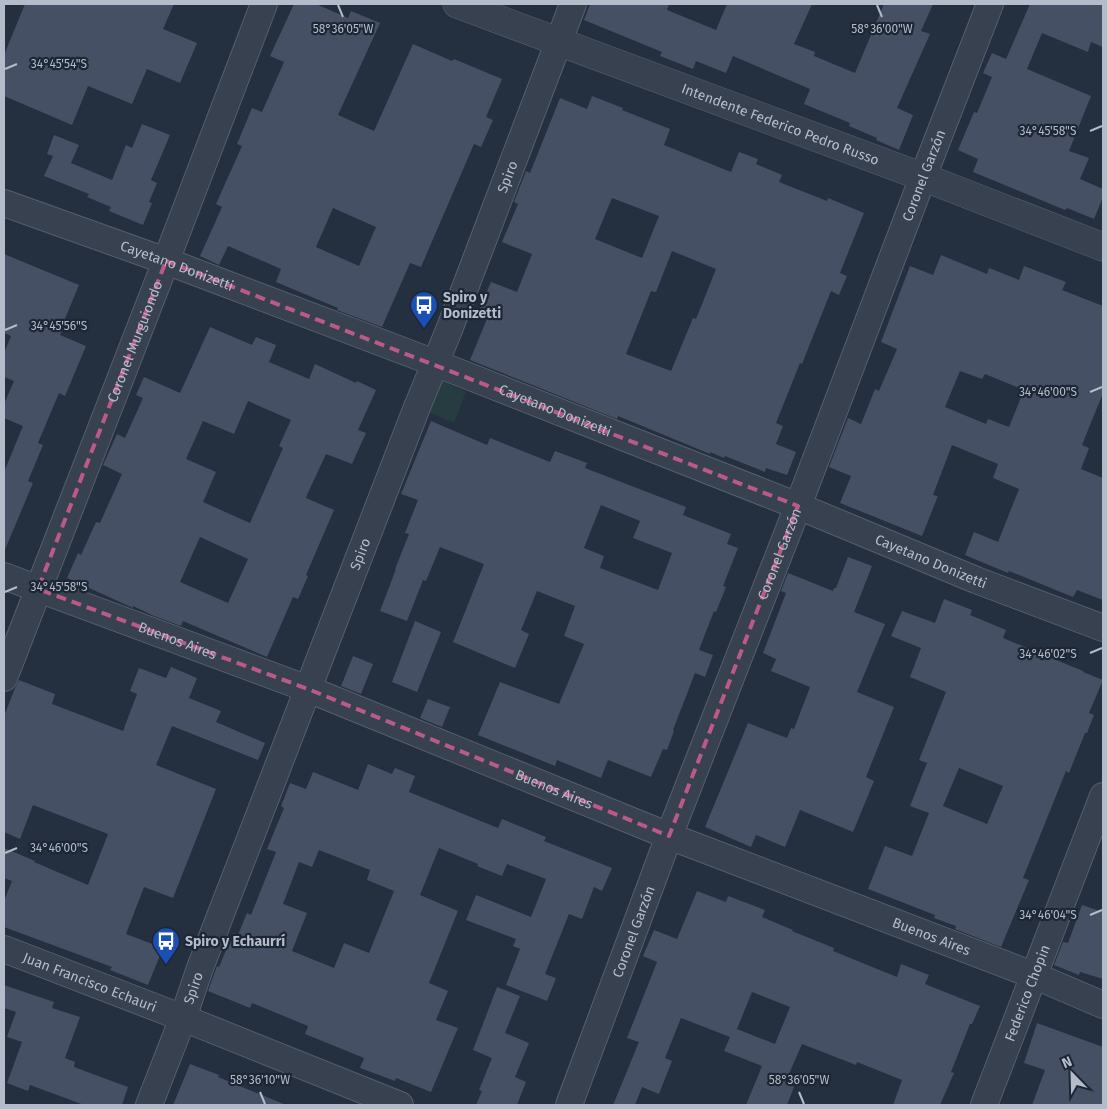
<svg xmlns="http://www.w3.org/2000/svg" width="1107" height="1109" font-family="'Fira Sans',sans-serif">
<style>
.green{fill:#263c40}
.building{fill:#455064;fill-rule:evenodd}
.lines{fill:none;stroke-linecap:round;stroke-linejoin:round}
.minor-casing{stroke:#565f6d;stroke-width:28}
.tertiary-casing{stroke:#565f6d;stroke-width:29}
.minor{stroke:#38414f;stroke-width:26}
.tertiary{stroke:#38414f;stroke-width:28}
.marked{fill:none;stroke:#bc5a87;stroke-width:4;stroke-dasharray:10 6;stroke-linejoin:round}
.ticks{fill:none;stroke:#b4bcca;stroke-width:2}
.labels{text-anchor:middle;dominant-baseline:central;stroke-width:4.5;stroke-linejoin:round;paint-order:stroke}
.street-label{font-size:14px;fill:#b4bcca;stroke:#1d2634}
.poi-label{font-size:14px;font-weight:bold;fill:#b4bcca;stroke:#1d2634;text-anchor:start}
.ticks-label{font-size:12px;text-anchor:middle;fill:#b4bcca;stroke:#1d2634;stroke-width:4.5;stroke-linejoin:round;paint-order:stroke}
</style>
<rect width="100%" height="100%" fill="#242f40"/>
<!-- green -->
<path class="green" d="M441,380L466,392L454,423L428,412Z"/>
<!-- building -->
<path class="building" d="M25,4H174L163,29L197,43L180,83L147,69L132,104L88,86L72,125L4,96V55Z
M294,4H316L348,18L351,11L380,23L338,115L374,131L413,44L452,61L454,59L502,79L486,117L493,120L481,147L474,144L421,267L410,263L382,327L337,310L338,308L276,282L281,269L228,246L219,265L200,256L222,207L216,204L242,146L237,144L252,108L262,112L284,62L270,56ZM333,208L376,227L359,266L316,247Z
M590,4H669L667,10L716,30L727,4H812L794,44L815,52L814,56L855,73L884,4H933L921,31L930,34L897,108L913,115L899,150L876,140L877,138L849,126L850,123L804,104L810,89L733,56L726,73L696,61L693,69L660,56L662,52L584,20Z
M1030,4H1103V47L1091,42L1088,52L1042,33L1027,69L1091,96L1069,151L1089,158L1080,179L1103,189V197L1094,219L1067,208L1065,210L973,172L978,159L958,150L974,112L977,113L992,77L983,73L992,53L1006,59Z
M592,96L623,108L622,110L670,129L664,145L731,172L739,152L758,159L756,164L782,175L779,182L827,201L828,198L864,213L840,273L847,276L839,295L831,291L802,364L800,363L776,423L783,426L776,444L796,452L787,475L766,468L765,472L725,456L724,458L710,452V454L618,416L617,419L470,360L489,314L479,310L491,282L517,292L532,254L502,242L518,204L514,202L526,171L530,173L560,98L587,109ZM612,198L659,216L642,258L595,239ZM672,251L716,269L696,319L693,318L671,371L626,354L651,291L656,292Z
M142,124L170,135L151,180L157,183L149,202L152,203L143,225L109,211L111,207L87,197L89,194L44,176L53,156L47,154L54,135L79,145L71,163L112,180L126,145L132,148Z
M4,254L79,285L64,321L65,322L60,335L86,346L65,396L59,393L38,443L43,445L28,481L33,483L4,552V472L23,426L4,418V404L14,381L4,377V353L11,336L4,333Z
M941,255L987,274L989,268L1019,280L1024,266L1066,282L1062,290L1103,306V393L1082,445L1089,448L1081,469L1103,478V600L1077,590L1073,597L1009,571L1008,573L965,555L974,532L998,542L1019,489L993,478L998,464L952,445L933,495L938,496L922,536L840,503L851,476L829,467L848,418L861,424L875,389L879,391L897,349L881,342L910,266L933,275ZM960,371L982,379L985,374L1024,390L1009,427L988,419L986,424L945,407Z
M210,327L252,345L256,337L276,345L269,362L309,379L315,364L356,383L357,381L376,390L358,430L366,433L352,464L326,454L307,495L306,498L334,510L306,575L308,576L298,599L293,597L267,657L183,621L181,626L154,616L133,606V608L67,578L78,553L81,555L96,522L100,523L122,474L103,465L117,434L125,438L143,398L136,395L144,377L180,393ZM248,401L291,420L279,446L283,448L250,523L203,502L216,472L186,459L203,421L234,434ZM200,537L248,559L228,603L180,582Z
M431,421L487,445L490,438L550,462L555,451L587,463L585,468L686,507L683,515L731,534L727,544L738,548L723,586L726,587L716,612L714,611L699,650L713,655L705,677L695,673L673,730L674,731L667,750L663,749L651,777L608,760L601,778L557,760L555,766L478,735L500,682L559,704L584,644L564,636L575,606L537,591L521,630L529,634L515,668L453,642L484,564L440,547L426,581L423,580L407,621L380,611L396,569H395L409,534L405,533L418,500L401,494ZM601,505L640,521L633,538L672,553L658,590L600,568L604,556L584,548Z
M848,557L872,566L854,612L885,624L857,692L894,707L866,777L874,781L853,832L800,810L785,847L756,835L751,847L705,827L748,723L787,738L791,728L794,729L810,687L771,671L776,659L763,653L786,593L781,591L788,573L833,591L834,588H836Z
M944,599L972,610L970,615L1006,630L1003,638L1083,671V672L1103,680L1089,713L1094,715L1087,733H1085L1069,773L1066,771L1023,878L1029,880L1001,947L955,929L956,926L934,918L935,915L868,889L885,846L912,856L929,813L910,806L927,763L919,760L946,692L910,677L921,648L891,636L902,611L935,623ZM959,768L1003,786L987,824L943,806Z
M415,621L441,632L417,692L392,682Z
M353,656L373,664L361,694L341,686Z
M171,667L197,678L189,698L221,711L216,722L265,743L258,760L172,726L156,765L216,789L173,898L144,887L126,934L163,948L148,985L110,970L112,967L4,927V901L12,881L4,878V848L35,861L34,862L88,885L108,834L33,805L20,839L4,832V716L15,688L19,680L55,694L52,704L123,731L137,694L130,691L139,668L166,678Z
M428,699L450,707L442,727L420,718Z
M368,764L392,774L395,768L415,776L409,792L498,828L502,819L546,837L544,841L612,868L602,891L594,887L582,919L569,914L545,974L556,978L547,1001L506,985L520,949L513,946L516,939L466,920L476,895L531,917L546,879L507,864L502,876L477,866L478,864L439,848L420,895L458,911L429,983L448,991L436,1020L458,1028L431,1092L396,1078L395,1081L360,1068L364,1058L305,1034L308,1026L252,1003L250,1008L208,991L217,966L219,967L233,933L238,935L247,913L251,915L276,852L267,849L284,808L281,806L290,783L306,789L313,772L358,790ZM319,850L370,870L367,880L394,891L369,953L344,943L334,968L292,951L307,913L283,904L299,862L312,867Z
M697,891L726,902L728,896L765,910L762,917L793,930L792,931L834,948L833,951L897,977L901,964L929,975L925,984L980,1006L972,1024H970L951,1072L954,1073L940,1105H893L902,1080L857,1062L856,1065L802,1044L785,1083L794,1087L787,1105H746L762,1066L724,1051L730,1037L681,1018L665,1058L672,1061L659,1094L642,1087L635,1105H613L639,1042L627,1038L657,962L643,956L654,930L677,939ZM752,992L790,1007L775,1044L737,1029Z
M1082,905L1103,912V979L1080,972L1079,975L1054,965L1063,942L1068,943Z
M4,985L54,1002L52,1008L80,1017L65,1058L75,1062L74,1067L128,1087L122,1105H84L30,1085L28,1091L7,1083L22,1042L7,1037L16,1012L4,1008Z
M497,987L520,996L505,1033L529,1043L515,1077L526,1082L517,1105H476L482,1091L479,1090L492,1058L473,1050Z
M1037,1023L1103,1047V1105H1032L1045,1070L1024,1063Z
M190,1064L219,1075L218,1077L286,1105H173Z"/>
<g class="lines">
<!-- minor casing -->
<g class="minor-casing">
<g id="minor">
<path id="s1" d="M4,203L166,261L435,363L798,506L976,580L1103,628"/>
<path id="s2" d="M4,576L308,689L669,836L1033,975L1103,1005"/>
<path id="s3" d="M4,678L166,261L264,4"/>
<path id="s4" d="M4,949L183,1018L400,1105"/>
<path id="s5" d="M149,1105L183,1018L200,968L417,407L449,330L573,4"/>
<path id="s6" d="M569,1105L669,836L798,506L923,177L990,4"/>
<path id="s7" d="M984,1105L1103,796"/>
</g>
</g>
<!-- tertiary casing -->
<g class="tertiary-casing">
<g id="tertiary">
<path id="s8" d="M457,4L923,177L1103,247"/>
</g>
</g>
<!-- minor -->
<use href="#minor" class="minor"/>
<!-- tertiary -->
<use href="#tertiary" class="tertiary"/>
</g>
<!-- marked area -->
<path class="marked" d="M166,261L798,506L669,836L308,689L38,589Z"/>
<!-- ticks -->
<path class="ticks" d="M338,5L343,17M877,5L882,17M5,69L17,64M1090,131L1102,126M5,330L17,325M1090,392L1102,387M5,592L17,587M1090,653L1102,648M5,853L17,848M1090,915L1102,910M260,1092L265,1104M799,1092L804,1104"/>
<!-- icons -->
<defs>
<g id="bus-pin" transform="scale(1.4375)"><path d="M0 17L-7.5 6A9.5 9.5 0 1 1 7.5 6Z" fill="#1a4fb4" stroke="#1d2634"/><path d="M-5-6H5V4H4V6H2V4H-2V6H-4V4H-5ZM-3.5-4V0h7V-4ZM-3.5 1.2v1.5H-2V1.2ZM2 1.2v1.5H3.5V1.2Z" fill="#fff"/></g>
</defs>
<g fill-rule="evenodd">
<use href="#bus-pin" x="424" y="305"/>
<use href="#bus-pin" x="166" y="941"/>
</g>
<g class="labels">
<!-- street labels -->
<g class="street-label">
<text stroke="none"><textPath href="#s8" startOffset="345">Intendente Federico Pedro Russo</textPath></text>
<text stroke="none"><textPath href="#s6" startOffset="995">Coronel Garzón</textPath></text>
<text stroke="none"><textPath href="#s5" startOffset="995">Spiro</textPath></text>
<text stroke="none"><textPath href="#s1" startOffset="184">Cayetano Donizetti</textPath></text>
<text stroke="none"><textPath href="#s3" startOffset="361">Coronel Murguiondo</textPath></text>
<text stroke="none"><textPath href="#s1" startOffset="589">Cayetano Donizetti</textPath></text>
<text stroke="none"><textPath href="#s5" startOffset="590">Spiro</textPath></text>
<text stroke="none"><textPath href="#s6" startOffset="590">Coronel Garzón</textPath></text>
<text stroke="none"><textPath href="#s1" startOffset="994">Cayetano Donizetti</textPath></text>
<text stroke="none"><textPath href="#s2" startOffset="185">Buenos Aires</textPath></text>
<text stroke="none"><textPath href="#s2" startOffset="590">Buenos Aires</textPath></text>
<text stroke="none"><textPath href="#s6" startOffset="185">Coronel Garzón</textPath></text>
<text stroke="none"><textPath href="#s2" startOffset="995">Buenos Aires</textPath></text>
<text stroke="none"><textPath href="#s4" startOffset="92">Juan Francisco Echauri</textPath></text>
<text stroke="none"><textPath href="#s5" startOffset="125">Spiro</textPath></text>
<text stroke="none"><textPath href="#s7" startOffset="120">Federico Chopin</textPath></text>
</g>
<!-- poi labels -->
<g class="poi-label">
<text x="443" y="297">Spiro y<tspan x="443" dy="16">Donizetti</tspan></text>
<text x="185" y="941">Spiro y Echaurrí</text>
</g>
</g>
<g class="ticks-label">
<text x="343" y="33">58°36'05"W</text>
<text x="882" y="33">58°36'00"W</text>
<text x="59" y="68">34°45'54"S</text>
<text x="1048" y="135">34°45'58"S</text>
<text x="59" y="330">34°45'56"S</text>
<text x="1048" y="396">34°46'00"S</text>
<text x="59" y="591">34°45'58"S</text>
<text x="1048" y="658">34°46'02"S</text>
<text x="59" y="852">34°46'00"S</text>
<text x="1048" y="919">34°46'04"S</text>
<text x="260" y="1084">58°36'10"W</text>
<text x="799" y="1084">58°36'05"W</text>
</g>
<!-- border -->
<rect width="1107" height="1109" fill="none" stroke="#b4bcca" stroke-width="10"/>
<!-- north arrow -->
<g transform="translate(1072 1074) rotate(337)" stroke="#1d2634" stroke-width="4" paint-order="stroke">
<path d="M0-4L9 19L0 12L-9 19Z" fill="#b4bcca"/>
<text y="-8" font-size="14" font-weight="bold" text-anchor="middle" fill="#b4bcca">N</text>
</g>
</svg>
